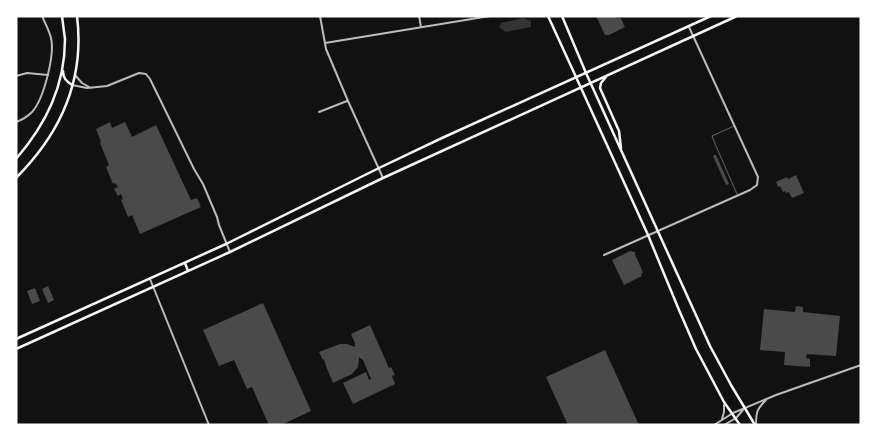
<svg xmlns="http://www.w3.org/2000/svg" width="877" height="441" font-family="'Exo 2',sans-serif">
<style>
.water{fill:#333}
.building{fill:#4a4a4a}
.lines{fill:none;stroke-linecap:round;stroke-linejoin:round}
.service{stroke:#bcbcbc;stroke-width:0.5}
.minor{stroke:#bcbcbc;stroke-width:2}
.tertiary{stroke:#bcbcbc;stroke-width:2}
.secondary{stroke:#f5f5f5;stroke-width:2.5}
.primary{stroke:#f5f5f5;stroke-width:2.5}
</style>
<rect width="100%" height="100%" fill="#111"/>
<!-- water -->
<path class="water" d="M523,18L531,21V27L506,32L499,27L501,23Z"/>
<!-- building -->
<path class="building" d="M596,16H616L617,19L620,17L625,27L609,35H605Z
M110,122L112,128L125,122L132,137L156,125L191,200L197,198L201,207L140,234L132,215L128,217L121,200L123,199L121,194L118,196L114,189L118,187L115,183L113,184L106,167L109,165L100,143L101,142L96,129Z
M714,155H716L729,184L726,185L713,156Z
M796,175L804,193L792,198L789,192L786,193L785,191L783,192L780,186L778,187L776,182L787,177L788,179Z
M630,251L635,252V254L642,270L643,273L641,274L642,276L624,285L612,260Z
M48,286L54,300L48,303L42,289Z
M35,288L40,301L32,304L27,291Z
M263,303L311,411L281,425H264L268,423L252,387L247,389L234,360L219,366L203,330Z
M796,306L803,307V312L840,316L836,356L807,354L806,358L810,359V367L784,365L785,352L760,350L764,309L795,312Z
M370,325L389,368L391,367L395,375L392,376L395,384L353,404L343,383L366,372L369,380L371,379L363,360L359,357L358,367L352,374L333,383L326,366L324,359L323,360L319,352L340,344H347L355,347V343L351,334Z
M605,350L639,425H568L546,377Z"/>
<g class="lines">
<!-- service -->
<path class="service" d="M734,126L712,136L716,146L737,194"/>
<!-- minor -->
<path class="minor" d="M320,16L326,49L348,101L383,178
M419,16L421,27
M325,43L490,16
M75,75L82,83L91,88
M16,76L27,73L48,75
M72,85L87,88L107,86L139,73L146,74L150,79L194,169L203,184L217,217L219,225L230,252
M319,112L347,101
M604,255L750,190L757,185L758,177L689,27"/>
<!-- tertiary -->
<path class="tertiary" d="M16,122C22,120 28,116 32,112C44,99 55,54 51,38C49,30 45,23 42,16
M150,279L209,425
M722,419L724,412V405
M714,425L733,413L776,395L861,365
M724,425L736,418L743,410
M756,425C756,412 757,409 766,400"/>
<!-- secondary -->
<path class="secondary" d="M548,16L576,77
M562,16L586,73"/>
<!-- primary -->
<path class="primary" d="M63,71C63,78 66,81 72,85
M586,73L710,346L731,385L755,425
M576,77L648,235L679,310L696,349L724,402L740,425
M606,77L601,83L600,88L619,131L621,148
M16,159C46,124 65,86 65,39C64,32 63,24 62,16
M16,178C60,134 85,80 77,16
M185,263L188,271
M16,339L226,244L379,168L442,138L711,16
M16,349L230,252L383,178L737,16"/>
</g>
<!-- border -->
<rect width="877" height="441" fill="none" stroke="#ffffff" stroke-width="35"/>
</svg>
